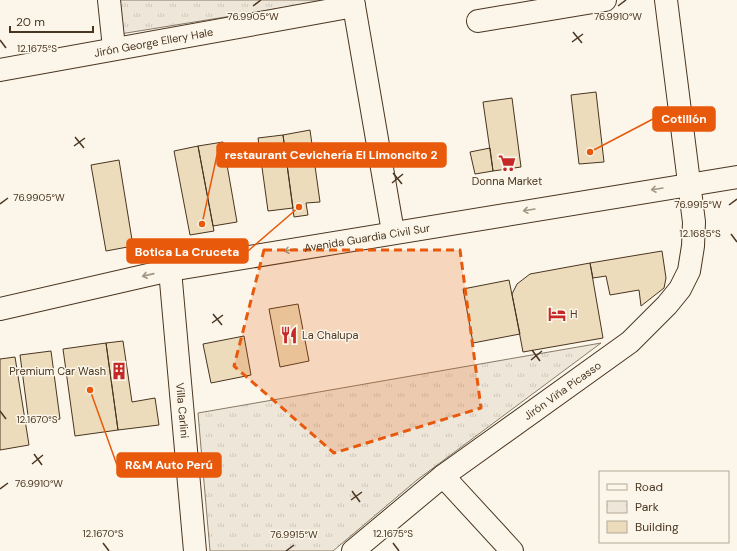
<svg xmlns="http://www.w3.org/2000/svg" width="737" height="551" font-family="'DM Sans',sans-serif">
<style>
.park{fill:url(#park-tufts);stroke:#887966}
.building{fill:#ecdcbc;stroke:#4a3520}
.lines{fill:none;stroke-linecap:round;stroke-linejoin:round}
.minor-casing{stroke:#4a3520;stroke-width:24}
.major-casing{stroke:#4a3520;stroke-width:24}
.minor{stroke:#fbf6e9;stroke-width:22}
.major{stroke:#fbf6e9;stroke-width:22}
.oneway{stroke:#a29684}
.marked{fill:#e8590c;fill-opacity:0.2;stroke:#e8590c;stroke-width:3;stroke-dasharray:8 5;stroke-linejoin:round}
.ticks{fill:none;stroke:#4a3520;stroke-width:1.5}
.labels{text-anchor:middle;dominant-baseline:central;stroke-width:3;stroke-linejoin:round;paint-order:stroke}
.street-label{font-size:11px;fill:#4a3520;stroke:#fbf6e9}
.poi-label{font-size:11px;fill:#4a3520;stroke:#fbf6e9;text-anchor:start}
.ticks-label{font-size:10px;text-anchor:middle;fill:#4a3520;stroke:#fbf6e9;stroke-width:3;stroke-linejoin:round;paint-order:stroke}
.leader{fill:none;stroke:#e8590c;stroke-width:1.5}
.callout-dot{fill:#e8590c;stroke:#fbf6e9;stroke-width:1.5}
.callout{fill:#e8590c;stroke:#e8590c;stroke-width:1.5}
.callout-label{font-size:12px;text-anchor:middle;font-weight:bold;fill:#fff}
</style>
<defs>
<pattern id="park-tufts" width="24" height="20" patternUnits="userSpaceOnUse"><rect width="24" height="20" fill="#ede6d9"/><path d="M3 7l-1-3M5 7V3M7 7l1-3M15 17l-1-3M17 17v-4M19 17l1-3" fill="none" stroke="#cdc6ba"/></pattern>
</defs>
<rect width="100%" height="100%" fill="#fbf6e9"/>
<!-- park -->
<path class="park" d="M117,0H331L120,34Z
M601,343L417,480L333,551H210L198,413Z"/>
<!-- building -->
<path class="building" d="M596,92L604,162L579,164L571,95Z
M512,98L521,167L493,171L483,102Z
M310,130L320,202L306,203L308,215L294,217L283,135Z
M283,135L293,208L268,211L258,138Z
M223,142L237,222L213,226L198,146Z
M198,146L214,231L190,235L174,151Z
M490,148L493,171L475,174L470,152Z
M119,160L133,246L106,251L91,165Z
M662,251L666,278L664,288L641,306L639,290L610,295L606,276L593,278L590,263Z
M590,263L603,338L523,352L512,294L517,284L530,274Z
M509,280L520,334L473,343L463,289Z
M298,304L309,361L280,367L269,309Z
M244,336L251,375L211,383L203,344Z
M123,341L132,402L155,398L159,425L118,430L106,343Z
M106,343L118,430L75,436L63,349Z
M51,351L60,419L29,423L20,355Z
M15,357L29,445L0,450V359Z"/>
<g class="lines">
<!-- minor casing -->
<g class="minor-casing">
<g id="minor">
<path d="M109,0L114,48"/>
<path d="M353,0L393,232"/>
<path d="M478,21L605,0"/>
<path id="s1" d="M0,70L354,6"/>
<path id="s2" d="M170,270L195,551"/>
<path d="M443,476L512,551"/>
<path id="s3" d="M353,551L443,476L630,342L667,305L680,289L689,271L693,246L694,222L666,0"/>
</g>
</g>
<!-- major casing -->
<g class="major-casing">
<g id="major">
<path id="s4" d="M0,309L170,270L737,177"/>
</g>
</g>
<!-- minor -->
<use href="#minor" class="minor"/>
<!-- major -->
<use href="#major" class="major"/>
</g>
<!-- one-way arrows -->
<defs><path id="oneway-shaft" d="M-6 0H5M1.5-3L5.5 0L1.5 3" fill="none" stroke-width="1.6" stroke-linecap="round" stroke-linejoin="round"/></defs>
<g class="oneway">
<use href="#oneway-shaft" transform="translate(657 189) rotate(171)"/>
<use href="#oneway-shaft" transform="translate(529 210) rotate(171)"/>
<use href="#oneway-shaft" transform="translate(290 250) rotate(170)"/>
<use href="#oneway-shaft" transform="translate(148 275) rotate(167)"/>
</g>
<!-- marked area -->
<path class="marked" d="M264,250H460L481,408L334,453L234,366Z"/>
<!-- ticks -->
<path class="ticks" d="M253,6L261,0M618,6L626,0M573,32L582,43M0,40L6,48M572,42L583,34M75,137L84,148M74,146L85,138M393,173L402,184M392,183L403,174M0,204L8,198M729,205L737,199M731,234L737,242M213,314L222,325M212,323L223,315M532,350L540,361M531,360L542,351M0,411L6,419M34,454L42,465M32,464L43,455M0,489L8,483M352,491L360,502M351,500L362,492M103,543L109,551M393,543L399,551M286,551L294,545"/>
<!-- icons -->
<defs>
<g id="supermarket-bare" transform="scale(1.38)"><path d="M-6-5.5h2.5l.6 2H6L4.5 2H-2.5L-4.4-4H-6ZM-1.5 3.2a1.3 1.3 0 1 0 .1 0ZM3 3.2a1.3 1.3 0 1 0 .1 0Z" fill="#c62828" stroke="#fbf6e9" stroke-width="2.5" paint-order="stroke"/></g>
<g id="hotel-bare" transform="scale(1.38)"><path d="M-6-4.5h1.5V1H6V5H4.5V3h-9V5H-6ZM-4 0a1.8 1.8 0 1 1 3.6 0ZM.5 0V-2.5h3Q6-2.5 6 0Z" fill="#c62828" stroke="#fbf6e9" stroke-width="2.5" paint-order="stroke"/></g>
<g id="restaurant-bare" transform="scale(1.38)"><path d="M-5-6h1v4h1v-4h1v4h1v-4h1v5L-1.5 .5V6h-2V.5L-5-1ZM5-6V6H3V1.5H1.5Q1.5-4 5-6Z" fill="#c62828" stroke="#fbf6e9" stroke-width="2.5" paint-order="stroke"/></g>
<g id="building-bare" transform="scale(1.38)"><path d="M-4-6H4V6H1V3H-1V6H-4ZM-2.5-4.3h1.7v1.8h-1.7ZM.8-4.3h1.7v1.8H.8ZM-2.5-1h1.7V.8h-1.7ZM.8-1h1.7V.8H.8Z" fill="#c62828" stroke="#fbf6e9" stroke-width="2.5" paint-order="stroke"/></g>
</defs>
<g fill-rule="evenodd">
<use href="#supermarket-bare" x="507" y="163"/>
<use href="#hotel-bare" x="557" y="314"/>
<use href="#restaurant-bare" x="289" y="335"/>
<use href="#building-bare" x="119" y="371"/>
</g>
<g class="labels">
<!-- street labels -->
<g class="street-label">
<text stroke="none"><textPath href="#s1" startOffset="156">Jirón George Ellery Hale</textPath></text>
<text stroke="none"><textPath href="#s4" startOffset="374">Avenida Guardia Civil Sur</textPath></text>
<text stroke="none"><textPath href="#s3" startOffset="264">Jirón Viña Picasso</textPath></text>
<text stroke="none"><textPath href="#s2" startOffset="141">Villa Carlini</textPath></text>
</g>
<!-- poi labels -->
<g class="poi-label">
<text x="507" y="181" text-anchor="middle">Donna Market</text>
<text x="570" y="314">H</text>
<text x="302" y="335">La Chalupa</text>
<text x="106" y="371" text-anchor="end">Premium Car Wash</text>
</g>
</g>
<g class="ticks-label">
<text x="618" y="20">76.9910°W</text>
<text x="253" y="20">76.9905°W</text>
<text x="37" y="52">12.1675°S</text>
<text x="39" y="201">76.9905°W</text>
<text x="698" y="208">76.9915°W</text>
<text x="700" y="237">12.1685°S</text>
<text x="37" y="423">12.1670°S</text>
<text x="39" y="487">76.9910°W</text>
<text x="103" y="537">12.1670°S</text>
<text x="393" y="537">12.1675°S</text>
<text x="294" y="538">76.9915°W</text>
</g>
<!-- callouts -->
<path class="leader" d="M590 152L653 119M202 224L217 155M299 207L248 251M90 390L117 465"/>
<g class="callout-dot">
<circle cx="590" cy="152" r="4"/>
<circle cx="202" cy="224" r="4"/>
<circle cx="299" cy="207" r="4"/>
<circle cx="90" cy="390" r="4"/>
</g>
<g class="callout">
<rect x="653" y="107" width="62" height="24" rx="4"/>
<rect x="217" y="143" width="229" height="24" rx="4"/>
<rect x="127" y="239" width="121" height="24" rx="4"/>
<rect x="117" y="453" width="104" height="24" rx="4"/>
</g>
<g class="callout-label">
<text x="684" y="123">Cotillón</text>
<text x="331" y="159">restaurant Cevichería El Limoncito 2</text>
<text x="187" y="256">Botica La Cruceta</text>
<text x="169" y="469">R&amp;M Auto Perú</text>
</g>
<!-- legend -->
<rect x="599" y="471" width="130" height="72" fill="#fbf6e9" stroke="#b4a999"/>
<rect x="607" y="484" width="20" height="6" fill="#fbf6e9" stroke="#b4a999"/>
<text x="635" y="491" font-size="12" fill="#4a3520">Road</text>
<rect x="607" y="501" width="20" height="12" fill="url(#park-tufts)" stroke="#b4a999"/>
<text x="635" y="511" font-size="12" fill="#4a3520">Park</text>
<rect x="607" y="521" width="20" height="12" fill="#ecdcbc" stroke="#b4a999"/>
<text x="635" y="531" font-size="12" fill="#4a3520">Building</text>
<!-- scale -->
<path d="M10 26v6h83v-6" fill="none" stroke="#4a3520" stroke-width="2"/>
<text x="16" y="26" font-size="12" fill="#4a3520" stroke="#fbf6e9" stroke-width="3" paint-order="stroke">20 m</text>
</svg>
